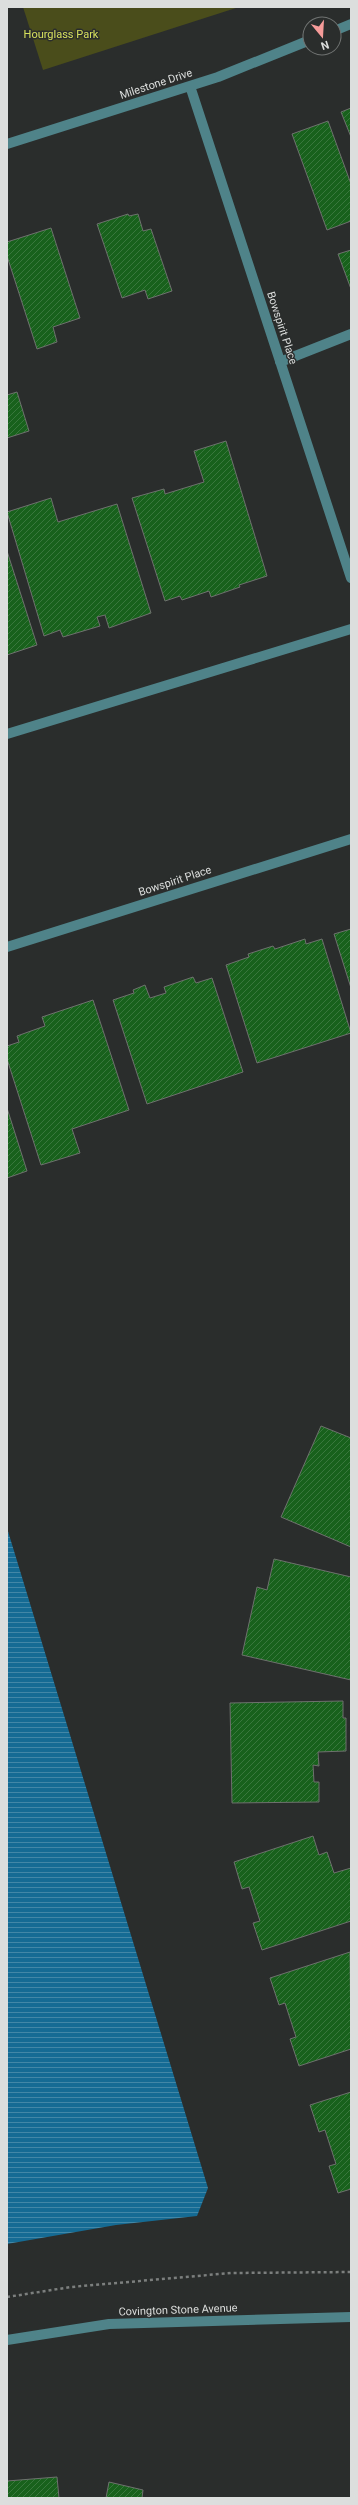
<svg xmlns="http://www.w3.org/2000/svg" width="358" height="2505" font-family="Roboto,sans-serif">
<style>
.green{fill:#4a4d1b}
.water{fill:url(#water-rules)}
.building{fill:url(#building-hatch);stroke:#6e716e}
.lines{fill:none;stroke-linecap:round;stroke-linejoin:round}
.path{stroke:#7c7f7e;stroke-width:2.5;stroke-dasharray:3 3;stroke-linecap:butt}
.minor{stroke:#4f8389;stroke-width:10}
.labels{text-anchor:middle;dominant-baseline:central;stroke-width:3;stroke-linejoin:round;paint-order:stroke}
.park-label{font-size:11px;fill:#d6e05c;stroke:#2a2d2c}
.street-label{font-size:11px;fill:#dcdedd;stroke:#2a2d2c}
</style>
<defs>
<pattern id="water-rules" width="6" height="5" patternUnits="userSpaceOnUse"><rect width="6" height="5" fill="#156b94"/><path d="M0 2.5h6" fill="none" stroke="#4287a7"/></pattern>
<pattern id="building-hatch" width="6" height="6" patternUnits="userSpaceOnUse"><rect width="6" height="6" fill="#18611c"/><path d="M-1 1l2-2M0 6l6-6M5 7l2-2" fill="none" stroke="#39773d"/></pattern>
</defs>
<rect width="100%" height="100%" fill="#2a2d2c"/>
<!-- green -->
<path class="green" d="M23,7H239L43,70Z"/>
<!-- water -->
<path class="water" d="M7,1528L208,2188L197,2216L116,2225L7,2244Z"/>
<!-- building -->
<path class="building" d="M351,108V137L341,112Z
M328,121L351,184V221L327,230L292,134Z
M128,214L129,216L138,214L143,231L151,229L172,291L148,299L145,290L122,298L97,224Z
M51,228L80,318L53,327L57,342L37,349L7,256V242Z
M351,250V289L338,254Z
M17,392L29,431L7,438V395Z
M226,441L267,576L239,585L240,587L211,597L209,591L182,600L180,596L165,601L132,498L164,489L165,494L204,482L194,451Z
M51,498L58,522L117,504L151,613L109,628L105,615L97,617L100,626L63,637L60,630L44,636L7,512Z
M7,551L37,645L7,655Z
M351,929V988L334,934Z
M305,939L306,944L322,939L351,1033L257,1063L226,965L249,957L248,954L273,946L275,949Z
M193,977L196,983L212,978L243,1072L147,1104L113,1000L134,993L133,990L145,985L150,998L166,993L164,987Z
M93,1000L129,1110L72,1129L80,1153L41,1165L7,1059V1046L19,1042L17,1036L45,1026L42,1017Z
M7,1108L27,1171L7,1178Z
M321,1426L351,1438V1547L281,1517Z
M274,1559L351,1577V1680L242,1655L257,1587L267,1590Z
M343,1701V1718H346V1751L318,1752L319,1766L313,1765L314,1782H319V1802L232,1803L230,1703Z
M313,1836L319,1855L327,1852L334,1873L351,1868V1921L262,1950L253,1923L260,1921L249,1887L242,1889L234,1862Z
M350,1952L351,2049L299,2066L290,2039L296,2037L285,2003L279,2005L270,1978Z
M351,2092V2189L338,2193L329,2166L336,2164L325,2130L319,2132L310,2105Z
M57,2477L59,2498H7V2481Z
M109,2482L143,2490L142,2498H106Z"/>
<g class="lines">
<!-- path -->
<path class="path" d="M7,2297L71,2287L231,2273L351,2272"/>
<!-- minor -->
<path class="minor" d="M334,31L351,24
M190,86L351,578
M7,144L218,77L310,40
M280,362L351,334
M7,734L351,629
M7,947L351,839
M7,2340L109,2324L351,2317"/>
</g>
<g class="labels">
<!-- park labels -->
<g class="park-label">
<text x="61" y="34">Hourglass Park</text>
</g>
<!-- street labels -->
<g class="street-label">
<text transform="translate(156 84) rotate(-18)">Milestone Drive</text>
<text transform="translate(282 328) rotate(72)">Bowspirit Place</text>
<text transform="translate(175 881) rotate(-18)">Bowspirit Place</text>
<text transform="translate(178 2310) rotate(-2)">Covington Stone Avenue</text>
</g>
</g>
<!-- border -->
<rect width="358" height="2505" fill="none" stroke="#dcdedd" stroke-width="16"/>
<!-- north arrow -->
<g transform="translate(322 36) rotate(162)"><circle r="19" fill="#2a2d2c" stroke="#717473"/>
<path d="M0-3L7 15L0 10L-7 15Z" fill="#f59b99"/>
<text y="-6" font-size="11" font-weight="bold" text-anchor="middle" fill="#dcdedd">N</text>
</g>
</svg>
